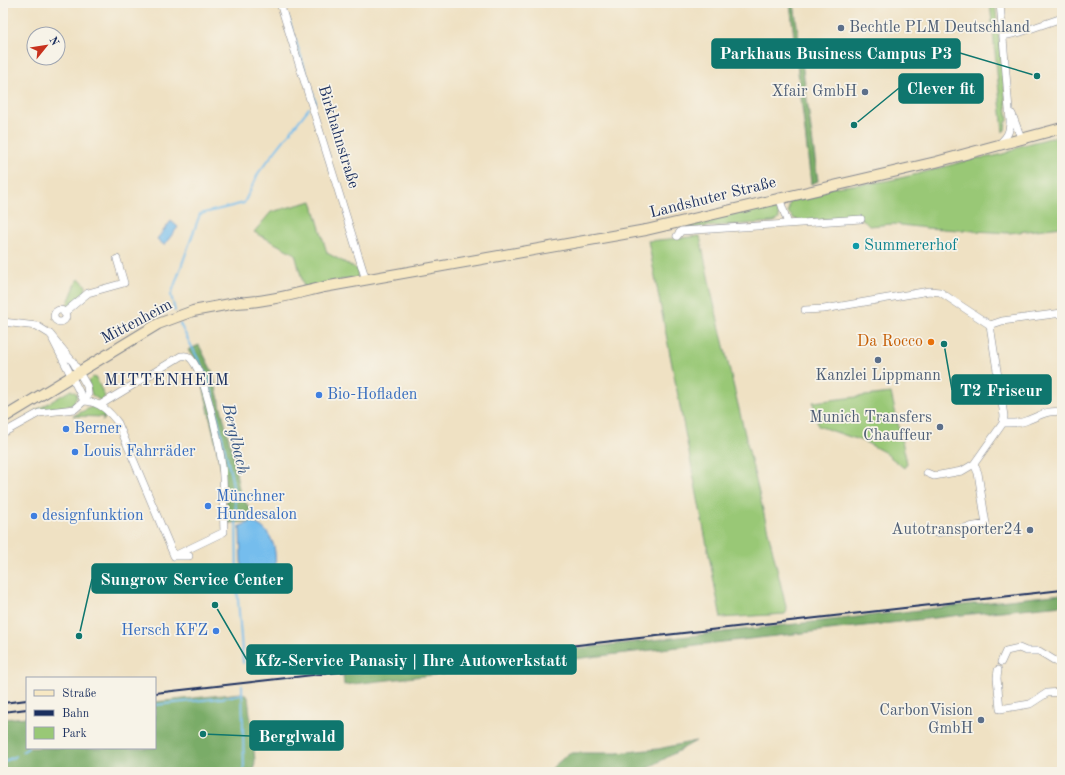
<svg xmlns="http://www.w3.org/2000/svg" width="1065" height="775" font-family="'Old Standard TT',serif">
<style>
.green{fill:#99c876;stroke:#5a7c6a}
.forest{fill:#7aac67;stroke:#4a6e62}
.water{fill:#74bded;stroke:#4876a6}
.lines{fill:none;stroke-linecap:round;stroke-linejoin:round}
.stream{stroke:#74bded;stroke-width:2}
.minor-casing{stroke:#858890;stroke-width:8}
.secondary-casing{stroke:#858890;stroke-width:12}
.minor{stroke:#fff;stroke-width:7}
.secondary{stroke:#f7e8c3;stroke-width:10}
.rail{stroke:#1b2f5e;stroke-width:2}
.service-dot{fill:#5c6f8a;stroke:#f7f3e8;stroke-width:1.5}
.culture-dot{fill:#0f9aa8;stroke:#f7f3e8;stroke-width:1.5}
.food-dot{fill:#e8710a;stroke:#f7f3e8;stroke-width:1.5}
.shop-dot{fill:#3f7fe0;stroke:#f7f3e8;stroke-width:1.5}
.labels{text-anchor:middle;dominant-baseline:central;stroke-width:3.5;stroke-linejoin:round;paint-order:stroke}
.service-label{font-size:16px;fill:#4e5e75;stroke:#f7f3e8;text-anchor:end}
.street-label{font-size:16px;fill:#1b2f5e;stroke:#f7f3e8}
.culture-label{font-size:16px;fill:#0d838f;stroke:#f7f3e8;text-anchor:start}
.food-label{font-size:16px;fill:#c56008;stroke:#f7f3e8;text-anchor:end}
.shop-label{font-size:16px;fill:#366cbe;stroke:#f7f3e8;text-anchor:start}
.neighbourhood-label{font-size:17px;letter-spacing:1px;fill:#1b2f5e;stroke:#f7f3e8}
.water-label{font-size:17px;font-style:italic;fill:#315282;stroke:#f7f3e8}
.leader{fill:none;stroke:#0f766e;stroke-width:1.5}
.callout-dot{fill:#0f766e;stroke:#f7f3e8;stroke-width:1.5}
.callout{fill:#0f766e;stroke:#0f766e;stroke-width:1.5}
.callout-label{font-size:17px;text-anchor:middle;font-weight:bold;fill:#fff}
</style>
<rect width="100%" height="100%" fill="#f7f3e8"/>
<filter id="ink" filterUnits="userSpaceOnUse"><feTurbulence type="fractalNoise" baseFrequency=".025" numOctaves="2"/><feDisplacementMap in="SourceGraphic" scale="8" xChannelSelector="R" yChannelSelector="G"/><feConvolveMatrix kernelMatrix="1 2 1 2 8 2 1 2 1" color-interpolation-filters="sRGB"/></filter>
<filter id="wash" filterUnits="userSpaceOnUse"><feTurbulence type="fractalNoise" baseFrequency=".012" numOctaves="4" result="noise"/><feDisplacementMap in="SourceGraphic" scale="16" xChannelSelector="R" yChannelSelector="G"/><feGaussianBlur stdDeviation="0.9" result="paint"/><feColorMatrix in="noise" values="0 0 0 0 0 0 0 0 0 0 0 0 0 0 0 0 0 1.4 0 .05"/><feComposite in="paint" operator="in"/></filter>
<g filter="url(#wash)">
<rect width="100%" height="100%" fill="#efe1c3"/>
<!-- green -->
<path class="green" d="M990,3H995L1008,121L1006,122L1005,130L1003,132Z
M1062,135V227L1009,233L926,228L893,224L869,226L860,217L800,221L793,218L788,212L790,202C811,186 852,186 879,182C912,177 945,166 977,158C990,158 1009,154 1020,146Z
M312,201L327,253L357,269L358,277L304,287L295,254L254,232L271,212Z
M770,206L778,211L779,219L774,222L689,228V224Z
M700,236L711,291L787,611L785,614L721,618L648,241Z
M80,279L86,286L85,293L65,310L77,281Z
M93,377L96,378L105,397L101,401L92,395L88,382Z
M71,390L76,393L77,396L73,405L35,411Z
M891,393L907,463L904,468L884,452L865,442L818,426L813,402Z
M94,406L102,410L105,416L104,420L102,421L104,417L73,416Z"/>
<!-- forest -->
<path class="forest" d="M790,3H794L818,181L811,184Z
M199,345L212,371L233,456L240,494L258,521L228,523L226,491L199,367L188,350Z
M1062,594V605L961,615L344,685L343,675Z
M242,693L248,697L255,760L254,772H3V719L27,717V748H155V702Z
M696,741L641,772H550L553,767L569,753H617L658,749Z"/>
<!-- water -->
<path class="water" d="M171,221L178,227L164,245L157,239Z
M252,522C274,530 278,552 274,573L256,581L249,591L242,588L240,526Z"/>
<g class="lines">
<!-- stream -->
<path class="stream" d="M288,17L316,103
M175,311L171,295L200,214L244,203L259,172L309,108
M180,324L209,380L232,480L236,509L237,587L243,663
M242,686L244,772
M155,705L222,698L242,694
M22,752L28,748
M3,762L16,756"/>
</g>
</g>
<g filter="url(#ink)">
<g class="lines">
<!-- minor casing -->
<g class="minor-casing">
<path id="minor" d="M280,3L366,280
M1003,36L1021,32L1062,18
M1012,114L1021,138
M999,144C1007,137 1010,132 1010,121L1000,3
M779,197L788,224
M677,236L681,231L861,219
M805,310L824,309L929,291L940,292L990,325
M54 316a6 6 0 1 1 12 0a6 6 0 1 1-12 0Z
M64,313L88,293L124,283L117,259
M3,322L37,326L50,334L73,362L87,386L88,394L84,401L75,409L39,413L3,433
M990,325L1002,321L1062,313
M53,340L84,401
M84,401C100,402 109,411 118,423L174,556
M100,405L181,356C184,356 186,355 189,357C205,369 222,455 223,477C224,495 223,514 224,532L174,556
M1003,423C1011,423 1020,424 1028,420C1042,415 1046,410 1062,412
M927,473L934,476L962,471L974,464L1003,423L1004,416L990,325
M936,533L986,524L978,473L974,464
M176,556H189
M1001,662L1006,651L1019,648L1026,651H1039L1062,665
M998,670L997,678L1000,709L1030,704L1047,693L1062,692"/>
</g>
<!-- secondary casing -->
<g class="secondary-casing">
<path id="secondary" d="M236,303C266,302 294,294 324,287L646,230L936,162L1062,128
M3,418L158,324L193,311L241,302"/>
</g>
<!-- minor -->
<use href="#minor" class="minor"/>
<!-- secondary -->
<use href="#secondary" class="secondary"/>
<!-- rail -->
<path class="rail" d="M155,693L1062,590
M3,703L27,700
M3,712L27,709"/>
</g>
</g>
<!-- markers -->
<g class="service-dot">
<circle cx="841" cy="28" r="4"/>
<circle cx="865" cy="92" r="4"/>
<circle cx="878" cy="360" r="4"/>
<circle cx="940" cy="427" r="4"/>
<circle cx="1030" cy="530" r="4"/>
<circle cx="981" cy="720" r="4"/>
</g>
<circle class="culture-dot" cx="856" cy="246" r="4"/>
<circle class="food-dot" cx="931" cy="342" r="4"/>
<g class="shop-dot">
<circle cx="319" cy="395" r="4"/>
<circle cx="66" cy="429" r="4"/>
<circle cx="75" cy="452" r="4"/>
<circle cx="208" cy="506" r="4"/>
<circle cx="34" cy="516" r="4"/>
<circle cx="216" cy="631" r="4"/>
</g>
<g class="labels">
<!-- service labels -->
<g class="service-label">
<text x="849" y="28" text-anchor="start">Bechtle PLM Deutschland</text>
<text x="857" y="92">Xfair GmbH</text>
<text x="878" y="376" text-anchor="middle">Kanzlei Lippmann</text>
<text x="932" y="418">Munich Transfers<tspan x="932" dy="18">Chauffeur</tspan></text>
<text x="1022" y="530">Autotransporter24</text>
<text x="973" y="711">CarbonVision<tspan x="973" dy="18">GmbH</tspan></text>
</g>
<!-- street labels -->
<g class="street-label">
<text transform="translate(338 137) rotate(73)">Birkhahnstraße</text>
<text transform="translate(713 198) rotate(-14)">Landshuter Straße</text>
<text transform="translate(137 322) rotate(-28)">Mittenheim</text>
</g>
<!-- culture labels -->
<g class="culture-label">
<text x="864" y="246">Summererhof</text>
</g>
<!-- food labels -->
<g class="food-label">
<text x="923" y="342">Da Rocco</text>
</g>
<!-- shop labels -->
<g class="shop-label">
<text x="327" y="395">Bio-Hofladen</text>
<text x="74" y="429">Berner</text>
<text x="83" y="452">Louis Fahrräder</text>
<text x="216" y="497">Münchner<tspan x="216" dy="18">Hundesalon</tspan></text>
<text x="42" y="516">designfunktion</text>
<text x="208" y="631" text-anchor="end">Hersch KFZ</text>
</g>
<!-- neighbourhood labels -->
<g class="neighbourhood-label">
<text x="167" y="380">MITTENHEIM</text>
</g>
<!-- water labels -->
<g class="water-label">
<text transform="translate(235 439) rotate(77)">Berglbach</text>
</g>
</g>
<!-- callouts -->
<path class="leader" d="M1037 76L960 53M854 125L899 88M944 344L952 390M79 636L92 579M215 605L247 660M203 734L250 736"/>
<g class="callout-dot">
<circle cx="1037" cy="76" r="4"/>
<circle cx="854" cy="125" r="4"/>
<circle cx="944" cy="344" r="4"/>
<circle cx="79" cy="636" r="4"/>
<circle cx="215" cy="605" r="4"/>
<circle cx="203" cy="734" r="4"/>
</g>
<g class="callout">
<rect x="712" y="39" width="248" height="29" rx="4"/>
<rect x="899" y="74" width="84" height="29" rx="4"/>
<rect x="952" y="375" width="99" height="29" rx="4"/>
<rect x="92" y="564" width="200" height="29" rx="4"/>
<rect x="247" y="645" width="329" height="29" rx="4"/>
<rect x="250" y="721" width="93" height="29" rx="4"/>
</g>
<g class="callout-label">
<text x="836" y="59">Parkhaus Business Campus P3</text>
<text x="941" y="94">Clever fit</text>
<text x="1001" y="396">T2 Friseur</text>
<text x="192" y="585">Sungrow Service Center</text>
<text x="411" y="666">Kfz-Service Panasiy | Ihre Autowerkstatt</text>
<text x="297" y="742">Berglwald</text>
</g>
<!-- margin -->
<rect width="1065" height="775" fill="none" stroke="#f7f3e8" stroke-width="16"/>
<!-- legend -->
<rect x="26" y="677" width="130" height="72" fill="#f7f3e8" stroke="#9fa5b1"/>
<rect x="34" y="690" width="20" height="6" fill="#f7e8c3" stroke="#9fa5b1"/>
<text x="62" y="697" font-size="12" fill="#1b2f5e">Straße</text>
<rect x="34" y="710" width="20" height="6" fill="#1b2f5e" stroke="#9fa5b1"/>
<text x="62" y="717" font-size="12" fill="#1b2f5e">Bahn</text>
<rect x="34" y="727" width="20" height="12" fill="#99c876" stroke="#9fa5b1"/>
<text x="62" y="737" font-size="12" fill="#1b2f5e">Park</text>
<!-- north arrow -->
<g transform="translate(46 46) rotate(60)"><circle r="19" fill="#f7f3e8" stroke="#9fa5b1"/>
<path d="M0-3L7 15L0 10L-7 15Z" fill="#c8321e"/>
<text y="-6" font-size="11" font-weight="bold" text-anchor="middle" fill="#1b2f5e">N</text>
</g>
</svg>
